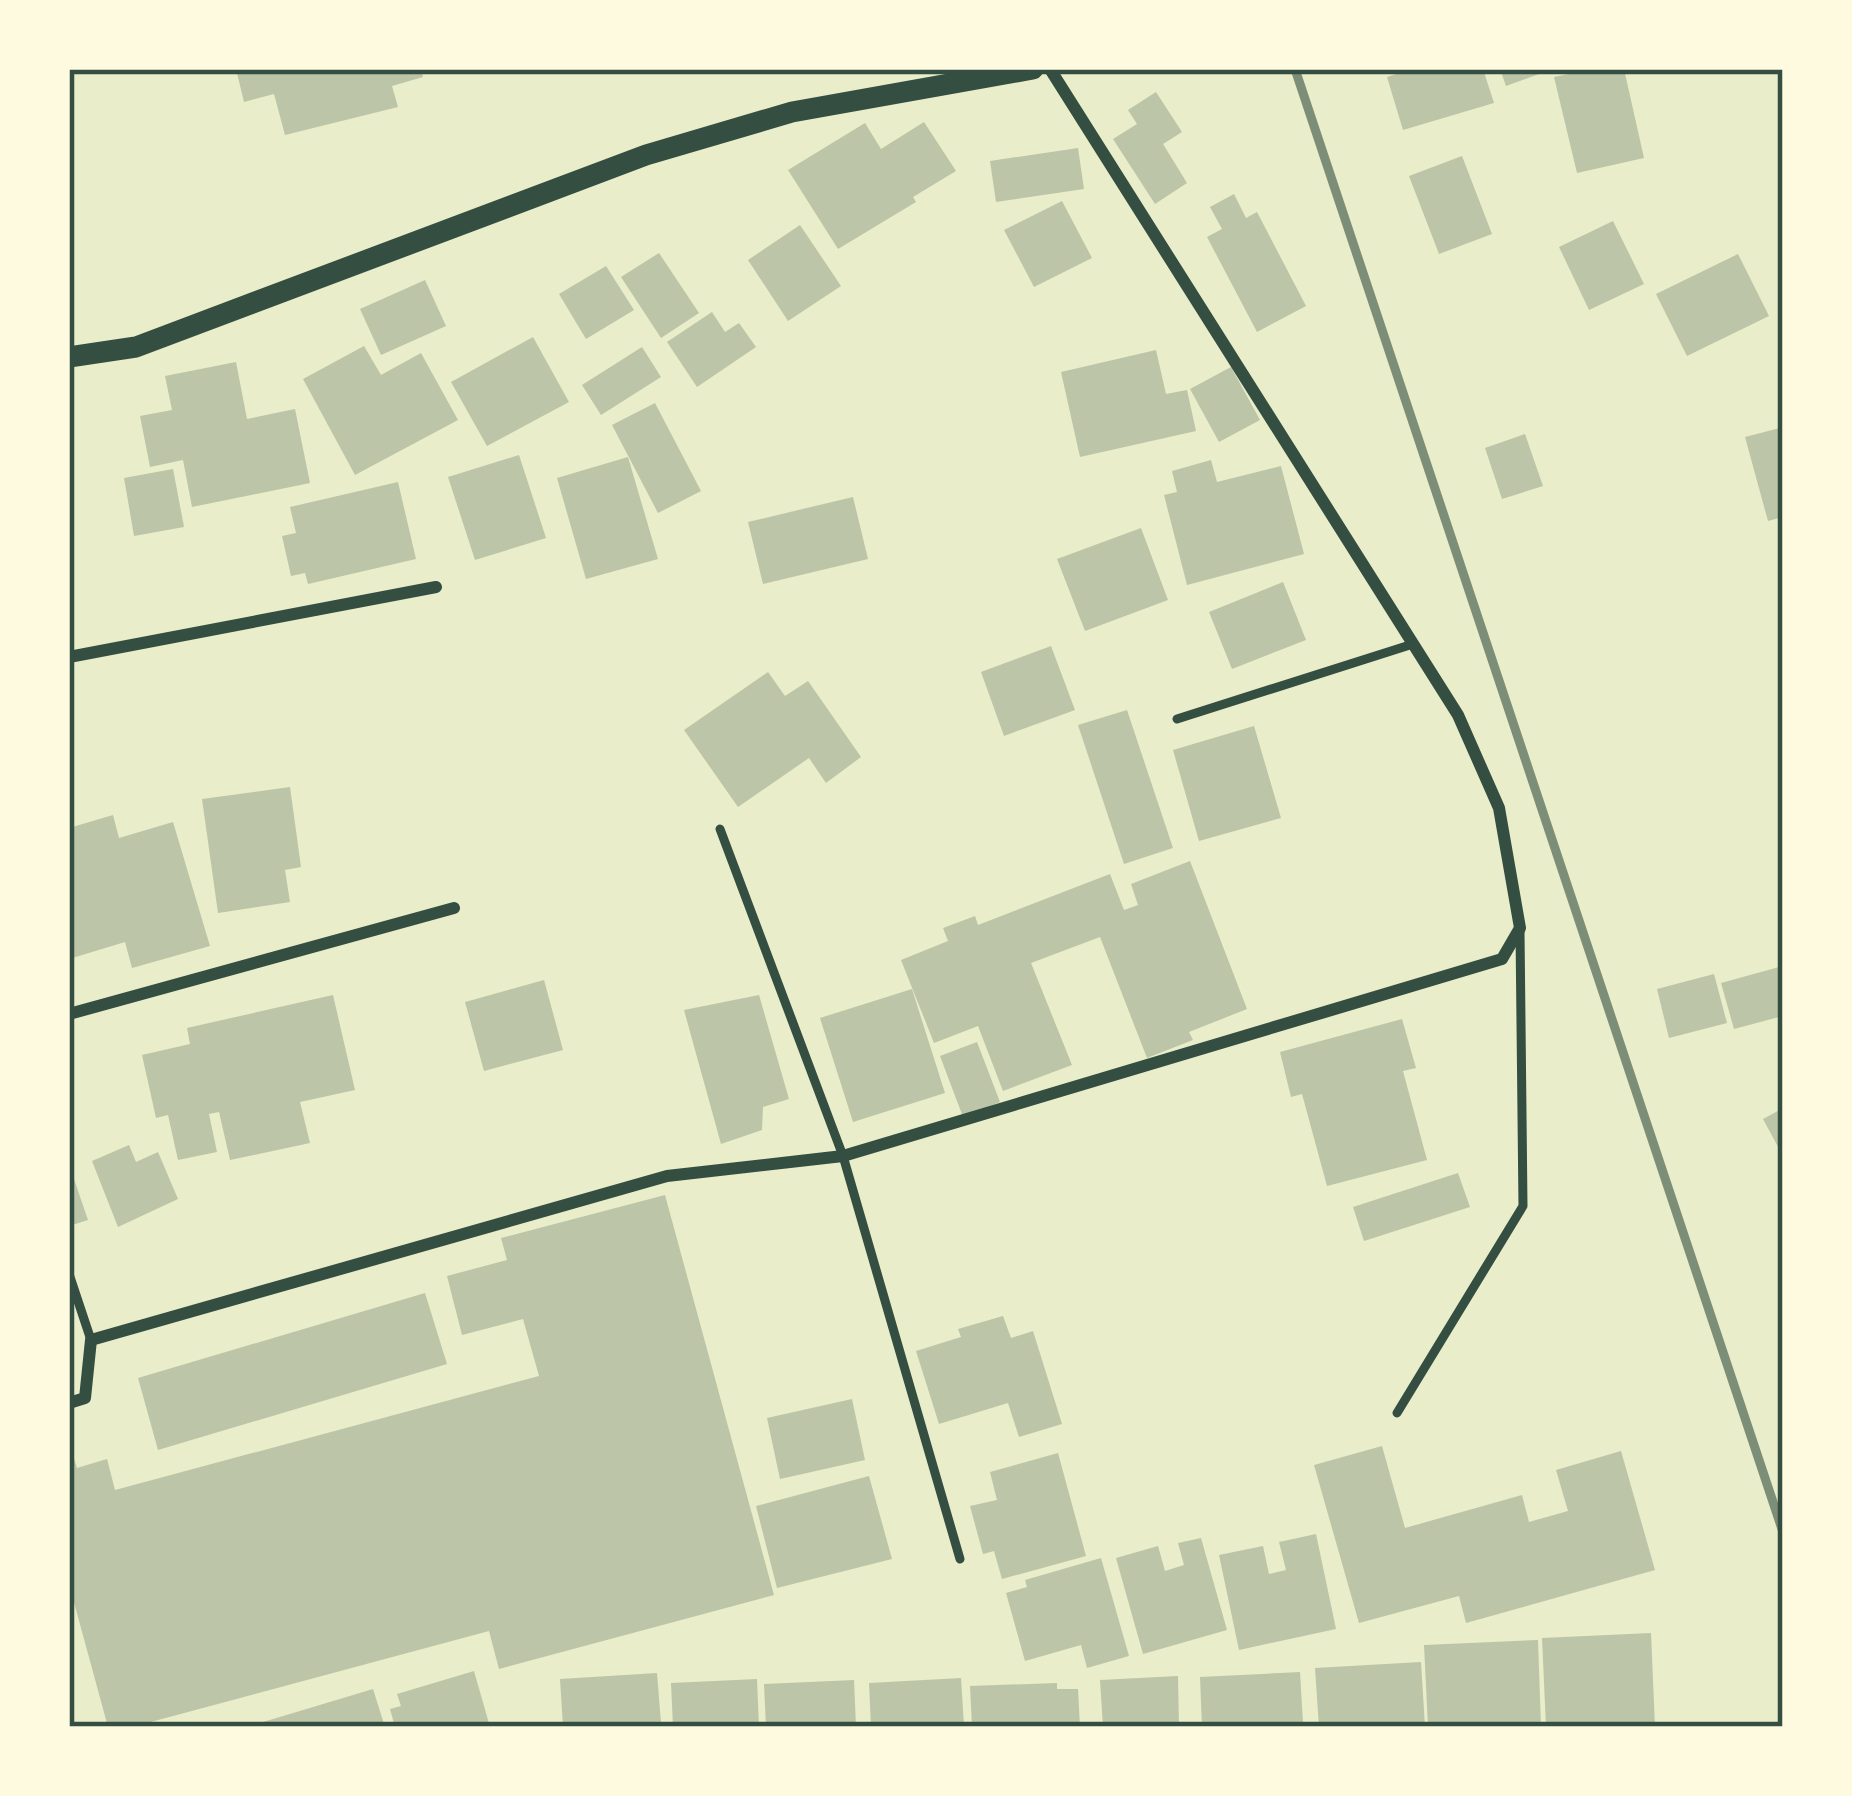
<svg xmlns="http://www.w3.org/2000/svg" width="1852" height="1796" font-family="Poppins,sans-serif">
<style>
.building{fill:#bcc5a7}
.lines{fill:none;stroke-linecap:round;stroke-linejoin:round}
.service{stroke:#344e41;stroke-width:9}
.minor{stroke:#344e41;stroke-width:12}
.tertiary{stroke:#344e41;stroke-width:21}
.rail{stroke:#7c8e77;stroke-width:9}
.neatline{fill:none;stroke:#344e41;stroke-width:4.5}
</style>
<rect width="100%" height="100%" fill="#e9edc9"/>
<!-- building -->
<path class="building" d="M236,69H421L423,77L392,86L398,107L285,135L274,94L244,102Z
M1412,69H1483L1494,103L1403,130L1387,77Z
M1500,69H1550V70L1506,86Z
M1593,69H1624L1644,158L1577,173L1554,77Z
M1156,92L1182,132L1163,144L1187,183L1155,204L1113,139L1137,124L1128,110Z
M924,122L956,171L913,197L916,202L838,249L788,170L865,123L881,149Z
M1078,148L1084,189L996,202L990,161Z
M1462,156L1492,234L1439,254L1409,176Z
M1234,194L1246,218L1257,212L1306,306L1257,332L1207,237L1222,229L1210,207Z
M1062,201L1092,258L1034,287L1004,230Z
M1613,221L1644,284L1589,310L1559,247Z
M800,225L841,286L788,321L748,260Z
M659,253L699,313L661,338L621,277Z
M1738,254L1769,316L1687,356L1656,294Z
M606,266L634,310L586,339L559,294Z
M425,280L446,326L381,355L360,309Z
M712,312L725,332L739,323L756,347L697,387L667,342Z
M533,337L569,402L487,446L451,382Z
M364,346L381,375L421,353L458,420L355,475L303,379Z
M642,347L661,377L601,415L582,385Z
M1156,350L1166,394L1187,390L1196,431L1080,457L1061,372Z
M236,362L247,419L295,409L310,483L192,507L183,460L150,467L140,416L172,410L165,376Z
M1231,367L1260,420L1219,442L1190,389Z
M655,403L701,491L658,513L612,425Z
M1780,428L1783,517L1768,521L1745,437Z
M1525,434L1543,486L1502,499L1485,448Z
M519,455L546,538L475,560L448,477Z
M628,457L658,559L586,579L557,478Z
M1211,460L1217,482L1281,466L1304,554L1187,585L1164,495L1177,492L1172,471Z
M173,469L184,527L134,536L124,478Z
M398,482L416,559L308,584L305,573L291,576L282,536L296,533L290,507Z
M853,497L868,559L763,584L748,522Z
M1141,528L1168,600L1085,631L1057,559Z
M1283,582L1306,640L1232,669L1209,612Z
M1051,646L1075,710L1004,736L981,672Z
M768,672L785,696L808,681L861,757L826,783L809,758L738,807L684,730Z
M1127,710L1173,848L1124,864L1078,725Z
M1254,726L1281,818L1199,841L1173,750Z
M290,787L301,867L285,870L290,902L218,913L202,799Z
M113,815L119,838L173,822L210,946L132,968L125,942L69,959V828Z
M1190,861L1247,1009L1189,1032L1193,1040L1147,1058L1100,937L1031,963L1072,1065L1003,1091L978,1026L934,1043L901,960L948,941L943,928L975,916L978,925L1110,874L1124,910L1138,905L1131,884Z
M1783,966V1016L1734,1029L1721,983Z
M1714,974L1727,1023L1669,1038L1657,989Z
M544,980L563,1050L484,1071L465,1002Z
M912,989L945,1093L853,1122L820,1018Z
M333,995L355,1090L300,1102L310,1143L230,1160L219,1112L209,1114L217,1152L178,1160L168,1115L156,1118L142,1055L190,1044L187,1028Z
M759,995L789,1099L763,1107L762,1130L721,1144L684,1010Z
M1402,1019L1416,1068L1403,1071L1427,1160L1327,1186L1302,1094L1291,1097L1280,1052Z
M977,1042L1000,1102L963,1117L940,1056Z
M1783,1108V1156L1763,1119Z
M129,1145L136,1162L158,1152L178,1199L118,1227L92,1161Z
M1458,1173L1470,1207L1364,1241L1353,1207Z
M73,1176L88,1220L69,1226V1177Z
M665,1195L774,1595L499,1669L489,1631L132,1727H108L69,1584V1442L77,1468L107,1459L115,1490L539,1376L523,1319L462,1335L447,1276L507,1260L501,1238Z
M425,1293L447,1364L158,1450L138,1378Z
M1003,1316L1011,1338L1033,1331L1062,1424L1019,1437L1008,1403L939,1424L916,1351L961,1337L958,1329Z
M852,1399L865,1460L780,1479L767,1418Z
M1382,1446L1405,1528L1522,1495L1529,1522L1568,1511L1556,1470L1621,1451L1655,1570L1466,1623L1459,1596L1359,1623L1314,1465Z
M1058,1453L1086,1556L1002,1579L994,1551L983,1554L970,1506L997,1500L990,1472Z
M869,1476L892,1559L777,1588L756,1506Z
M1316,1534L1336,1629L1239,1650L1219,1555L1263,1546L1269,1574L1286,1570L1279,1542Z
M1201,1538L1227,1630L1143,1654L1116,1558L1158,1546L1165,1571L1184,1565L1178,1543Z
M1101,1558L1129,1656L1087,1668L1081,1645L1025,1661L1006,1593L1027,1587L1025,1580Z
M1651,1633L1655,1727H1546L1542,1638Z
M1538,1640L1541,1727H1428L1424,1645Z
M1421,1662L1425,1727H1319L1315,1668Z
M474,1671L490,1727H395L390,1709L401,1706L397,1694Z
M1300,1672L1303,1723H1294L1295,1727H1202L1200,1677Z
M657,1673L661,1723L563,1727L560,1679Z
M1178,1676L1179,1727H1103L1100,1680Z
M961,1678L964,1726L871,1727L869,1683Z
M757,1679L759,1727H673L671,1683Z
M854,1680L856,1727H766L764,1684Z
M1057,1683V1689H1078L1080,1727H972L970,1686Z
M373,1689L385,1727H250V1726Z"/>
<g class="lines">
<!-- service -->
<path class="service" d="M1177,719L1413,644
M720,829L843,1156L960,1559
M69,1274L91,1340
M1397,1413L1523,1206L1520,931"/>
<!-- minor -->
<path class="minor" d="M69,657L436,587
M69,1014L454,908
M69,1403L85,1398L91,1340L667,1176L843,1156L1502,959L1520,928L1499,808L1458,715L1050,69"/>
<!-- tertiary -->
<path class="tertiary" d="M69,357L136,347L646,155L792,112L1033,69"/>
<!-- rail -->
<path class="rail" d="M1295,69L1783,1532"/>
</g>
<!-- border -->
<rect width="1852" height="1796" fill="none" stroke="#fefae0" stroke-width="144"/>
<rect x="72" y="72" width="1708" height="1652" class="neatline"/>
</svg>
